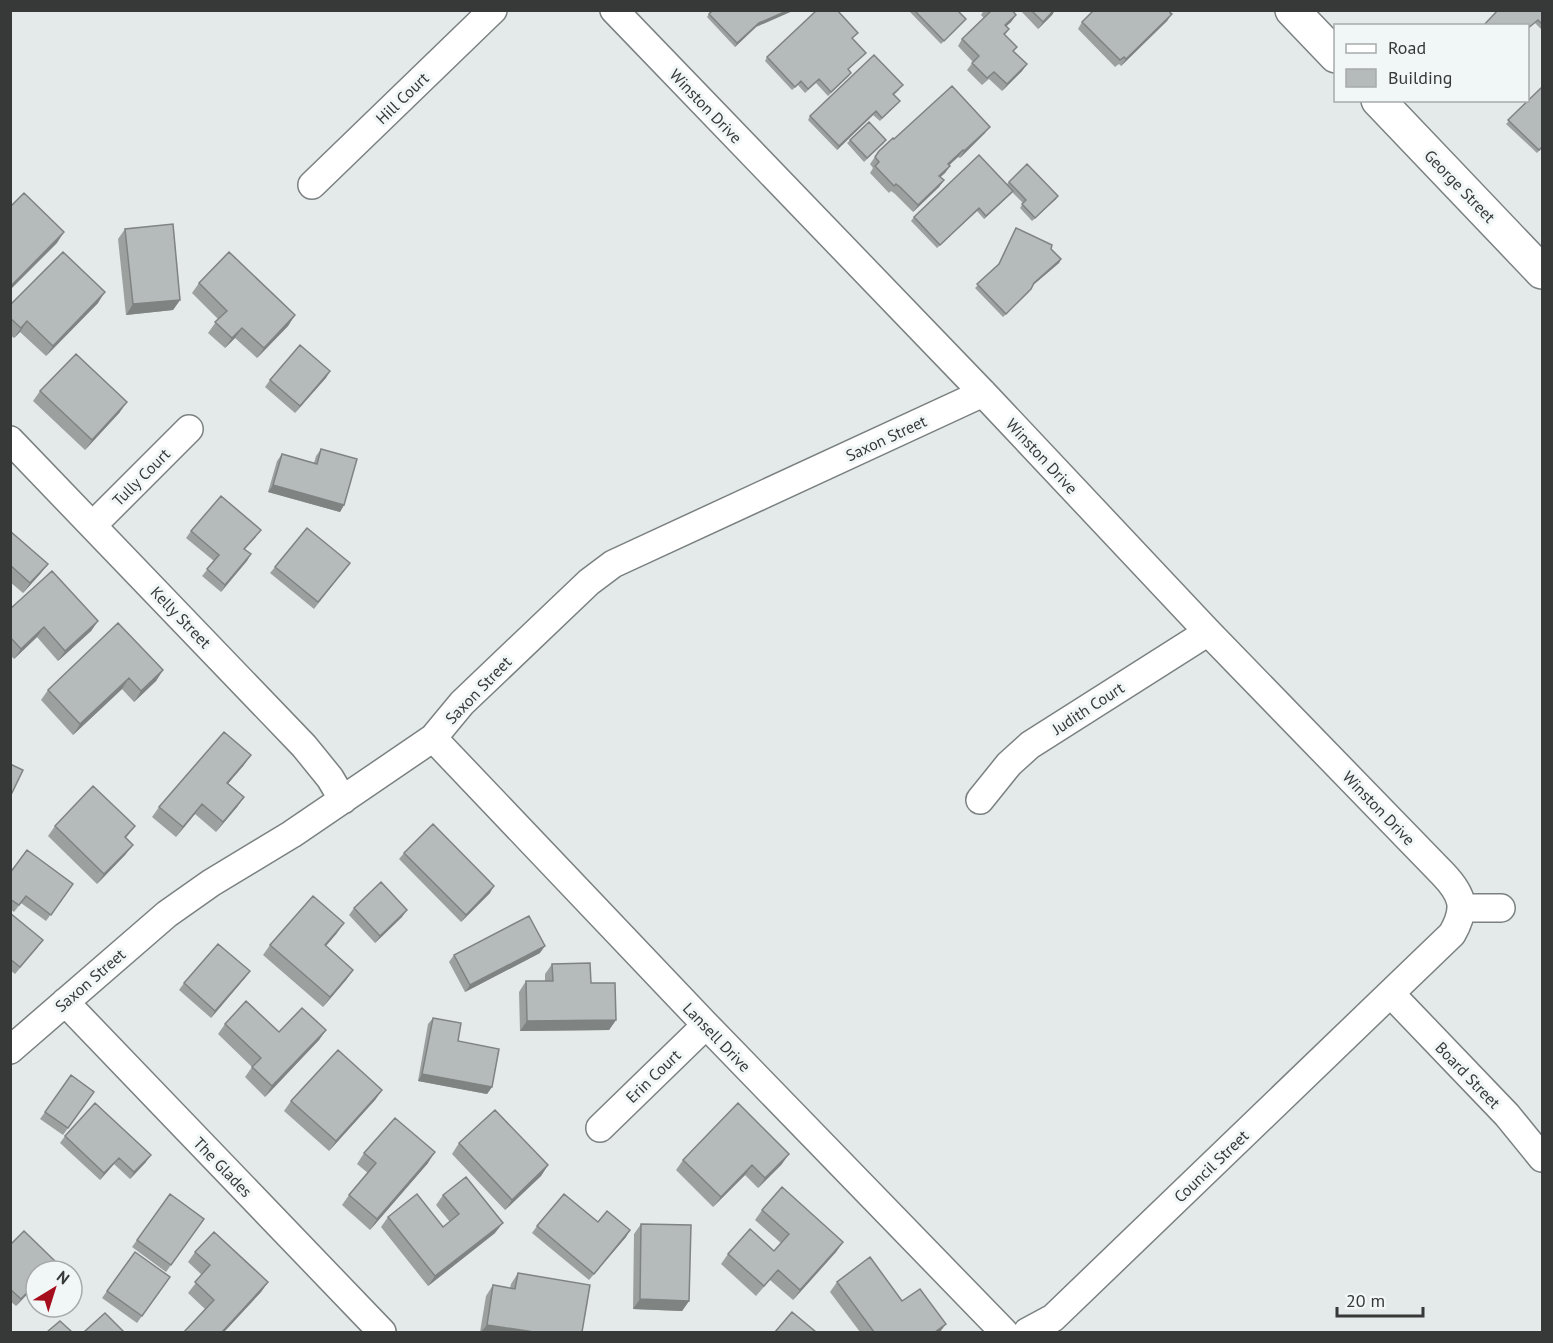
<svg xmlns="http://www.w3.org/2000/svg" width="1553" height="1343" font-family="'PT Sans',sans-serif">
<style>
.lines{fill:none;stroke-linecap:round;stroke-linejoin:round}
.minor-casing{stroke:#7b8180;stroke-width:30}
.major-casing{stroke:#7b8180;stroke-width:36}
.minor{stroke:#fff;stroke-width:27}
.major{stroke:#fff;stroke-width:33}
.wall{fill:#9ca1a0}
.shaded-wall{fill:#7f8382}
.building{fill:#b5bbba;stroke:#7f8382;stroke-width:1.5}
.labels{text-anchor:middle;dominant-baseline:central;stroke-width:6;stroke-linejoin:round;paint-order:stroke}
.street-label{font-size:16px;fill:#363938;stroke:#f1f7f6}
</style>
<rect width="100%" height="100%" fill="#e3eae9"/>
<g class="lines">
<!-- minor casing -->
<g class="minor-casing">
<path id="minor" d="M614,10L983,393L1208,632L1443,874C1463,895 1467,908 1452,934L1053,1318L1027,1332
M312,185L493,10
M10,440L304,746L330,778L343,800
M93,525L189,429
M433,738L706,1025L1004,1332
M980,800L1009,764L1030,745L1208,632
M1462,908H1501
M1391,994L1507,1115L1542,1158
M65,1002L382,1332
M10,1050L167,914L211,883L292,834L433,738L462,703L589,582L613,564L983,393
M600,1128L706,1025"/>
</g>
<!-- major casing -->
<g class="major-casing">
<path id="major" d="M1292,10L1336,56
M1378,100L1542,272"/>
</g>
<!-- minor -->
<use href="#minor" class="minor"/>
<!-- major -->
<use href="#major" class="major"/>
</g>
<!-- wall -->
<path class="wall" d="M908,10H957L966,19L941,44Z
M984,10H1012L1016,15L1011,22L1006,26L1009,29L1005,35L1017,47L1013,51L1027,64L1022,71L1002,91L989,79L982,85L967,70L973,62L958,46L962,39L984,18L981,15Z
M1020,10H1055L1052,15L1038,29Z
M1542,10V30L1535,23Z
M1170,13L1167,21L1121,66L1119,64L1115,67L1078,29L1082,22Z
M709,14L756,27L735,47L707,17Z
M858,33L852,39L866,53L848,70L849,76L828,96L816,83L805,93L798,85L792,90L765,61L767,57Z
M1542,87V148L1537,153L1506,124Z
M900,89L894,95L900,101L880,121L873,115L837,150L808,120L810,116Z
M985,133L960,158L958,157L949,165L950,166L945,173L940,177L944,180L939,187L913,212L895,194L891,191L889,193L870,173L873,168L870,164L879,151L894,139Z
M850,140L884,143L864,162L847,143Z
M1009,182L1058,196L1056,199L1032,221L1020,208L1023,203L1012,192L984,219L977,211L937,248L911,221L914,217L1007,184Z
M1016,228L1051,249L1061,259L1059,263L1033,285L1029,292L1003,317L975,288L998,265Z
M125,229L180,300L173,310L126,315L118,239Z
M199,283L295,315L288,326L257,358L235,338L225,348L208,333L218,319L192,293Z
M98,303L46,356L20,332L14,338L10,335V305Z
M330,371L295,413L265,387L270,380Z
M40,391L120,412L85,450L33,401Z
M321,449L344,505L340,512L268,492L277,461L282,454L314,463L316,456Z
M10,531L48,564L40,574L23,593L10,582Z
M191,531L256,537L245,549L251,554L221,592L202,576L214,561L186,538Z
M350,563L314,609L270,573L275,567Z
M10,609L98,621L91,631L58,661L37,637L14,659L10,655Z
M163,670L156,681L134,702L122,689L73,735L41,700L48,690Z
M244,765L228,783L244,797L237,807L216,832L195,814L176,837L152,817L159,807Z
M55,826H135L126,838L133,845L125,855L97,884L48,836Z
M404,853L490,893L461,922L399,859Z
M10,873L73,884L46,921L21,903L14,912L10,909Z
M354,908L402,917L375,943L349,915Z
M10,913L38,947L15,974L10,970Z
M337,933L326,946L353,970L346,980L323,1007L263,955L270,945Z
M540,953L465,992L449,962L454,955Z
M552,964L591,983L616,1020L609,1030L520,1031L519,992L526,981H545V974Z
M250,971L211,1018L179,990L184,983Z
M433,1018L458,1041L492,1087L487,1094L418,1081L428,1024Z
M225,1024L279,1032L326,1030L319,1040L265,1097L245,1077L252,1067L218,1034Z
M71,1075L94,1092L63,1135L40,1119Z
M382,1090L375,1100L329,1151L284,1111L291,1101Z
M65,1136L146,1162L130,1179L114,1164L100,1180L60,1143Z
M459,1143L548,1165L541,1176L505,1210L452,1154Z
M364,1153L428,1163L370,1230L342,1205L349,1195L368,1173L357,1164Z
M683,1160L782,1164L758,1188L745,1175L713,1207L676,1170Z
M170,1194L204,1219L166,1272L132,1247Z
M443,1195L495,1233L428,1286L381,1227L388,1217L443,1227L450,1222L436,1205Z
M762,1210L843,1242L836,1252L793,1300L770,1280L756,1296L721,1264L728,1254L774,1251L781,1243L755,1220Z
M598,1222L626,1237L589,1280L532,1233L537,1226Z
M641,1224L689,1301L682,1311L633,1309L634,1234Z
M10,1245L56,1262L50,1271H36V1285L16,1306L10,1301Z
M135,1252L170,1277L137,1323L102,1298Z
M195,1252L268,1282L261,1292L224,1332H184L205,1309L188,1293L202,1275L188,1262Z
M518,1273L582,1332H480L486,1296L493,1285L510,1288L511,1284Z
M837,1282L940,1332H860L830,1292Z"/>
<!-- shaded-wall -->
<path class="shaded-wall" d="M789,10H795L756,27L735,47L737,43L759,23Z
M1054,10H1055L1052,15L1038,29L1043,22Z
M1172,14L1167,21L1121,66L1126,59Z
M1016,15L1011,22L1000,32L1005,25Z
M1027,64L1022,71L1002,91L1007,84Z
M876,111L873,115L837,150L839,146Z
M990,127L985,133L960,158L964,151Z
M963,150L958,157L943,171L948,164Z
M950,166L945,173L934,183L939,176Z
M944,180L939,187L913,212L918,205Z
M1013,191L1011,194L984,219L986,216Z
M1058,196L1056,199L1032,221L1035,218Z
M979,208L977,211L937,248L940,245Z
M64,232L57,243L10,290V287Z
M1061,259L1059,263L1032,286L1034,283Z
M105,292L98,303L46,356L53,346Z
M180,300L173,310L126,315L133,304Z
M295,315L288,326L257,358L264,348Z
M27,321L20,332L14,338L21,328Z
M242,328L235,338L225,348L232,338Z
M330,371L326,378L295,413L300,406Z
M127,402L120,412L85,450L92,440Z
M273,485L344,505L340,512L268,492Z
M251,554L247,561L221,592L225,585Z
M48,564L40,574L23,593L30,583Z
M98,621L91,631L58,661L65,651Z
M44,627L37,637L14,659L21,649Z
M163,670L156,681L134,702L141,691Z
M129,678L122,689L73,735L80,724Z
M251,755L244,765L220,793L227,783Z
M244,797L237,807L216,832L223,822Z
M202,804L195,814L176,837L183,827Z
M133,845L125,855L97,884L104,874Z
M494,886L490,893L461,922L466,915Z
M407,910L402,917L375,943L380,936Z
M344,923L337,933L318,955L325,945Z
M545,946L540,953L465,992L470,985Z
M353,970L346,980L323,1007L330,997Z
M250,971L245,978L211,1018L215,1011Z
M616,1020L609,1030L520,1031L527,1021Z
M326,1030L319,1040L265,1097L272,1086Z
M422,1074L492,1087L487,1094L418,1081Z
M382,1090L375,1100L329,1151L336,1141Z
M435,1152L428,1163L370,1230L377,1219Z
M789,1154L782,1164L758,1188L765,1178Z
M151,1155L146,1162L130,1179L134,1172Z
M119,1158L114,1164L100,1180L104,1173Z
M548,1165L541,1176L505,1210L512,1200Z
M752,1165L745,1175L713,1207L721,1197Z
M503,1223L495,1233L428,1286L435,1276Z
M630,1230L626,1237L589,1280L594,1274Z
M843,1242L836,1252L793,1300L800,1290Z
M268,1282L261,1292L224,1332H222Z
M36,1283V1285L16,1306L21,1299Z
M640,1299L689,1301L682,1311L633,1309Z
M946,1324L940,1332H935Z
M487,1325L534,1332H481Z"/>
<!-- building -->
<path class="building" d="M713,10H789L759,23L737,43L709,14Z
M817,10H837L858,33L852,38L866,53L848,69L851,73L831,92L819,79L808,89L801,81L795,87L767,57Z
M914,10H957L966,19L944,41Z
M988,10H1012L1016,15L1005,25L1009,29L1004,34L1017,47L1013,51L1027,64L1007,84L994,72L987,78L972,63L979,56L962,39L990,12Z
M1031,10H1054L1043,22Z
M1094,10H1172L1170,13L1172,14L1126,59L1124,57L1120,60L1082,22Z
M1498,10H1542V24L1538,20L1527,29V26H1483Z
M874,55L903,85L893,94L900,101L882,118L876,111L839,146L810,116Z
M952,86L990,127L964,151L963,150L948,164L950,166L939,176L944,180L918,205L900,187L896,184L894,186L875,166L879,162L875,157L879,151L893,138L894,139Z
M1542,87V147L1539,150L1508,120Z
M869,122L886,140L867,158L850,140Z
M979,155L1013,191L986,216L979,208L940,245L914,217Z
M1027,164L1058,196L1035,218L1022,204L1026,200L1009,182Z
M24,193L64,232L10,287V207Z
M173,224L180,300L133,304L125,229Z
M1016,228L1052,245L1051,249L1061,259L1034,283L1031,289L1006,314L977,284L999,264Z
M63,252L105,292L53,346L27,321L21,328L10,318V305Z
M229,252L295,315L264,348L242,328L232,338L215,322L227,311L199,283Z
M300,345L330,371L300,406L270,380Z
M76,354L127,402L92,440L40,391Z
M321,449L357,459L344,505L273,485L282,454L317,464Z
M221,496L261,530L244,549L251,554L225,585L207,569L219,555L191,531Z
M307,528L350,563L318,602L275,567Z
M10,531L48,564L30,583L10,565Z
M52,571L98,621L65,651L44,627L21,649L10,637V609Z
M118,623L163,670L141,691L129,678L80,724L48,690Z
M224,732L251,755L227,783L244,797L223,822L202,804L183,827L159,807Z
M10,764L23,770L10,797Z
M93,786L135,826L125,837L133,845L104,874L55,826Z
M433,824L494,886L466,915L404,853Z
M27,850L73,884L51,915L26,896L19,905L10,899V873Z
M381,882L407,910L380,936L354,908Z
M313,896L344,923L325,945L353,970L330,997L270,945Z
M10,913L43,940L20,967L10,959Z
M529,916L545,946L470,985L454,955Z
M218,944L250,971L215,1011L184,983Z
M590,963L591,983H615L616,1020L527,1021L526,981H553L552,964Z
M246,1001L279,1032L302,1008L326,1030L272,1086L252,1067L261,1058L225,1024Z
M433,1018L461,1023L458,1041L499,1049L492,1087L422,1074Z
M338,1050L382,1090L336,1141L291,1101Z
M71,1075L94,1092L68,1128L45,1112Z
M95,1103L151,1155L134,1172L119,1158L104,1173L65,1136Z
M738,1103L789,1154L765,1178L752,1165L721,1197L683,1160Z
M495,1110L548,1165L512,1200L459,1143Z
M395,1118L435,1152L377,1219L349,1195L376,1163L364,1153Z
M466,1177L503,1223L435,1276L388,1217L417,1194L443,1227L459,1214L443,1195Z
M782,1187L843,1242L800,1290L778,1270L764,1286L728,1254L750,1229L774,1251L789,1234L762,1210Z
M170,1194L204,1219L171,1265L137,1240Z
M564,1194L598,1222L607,1211L630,1230L594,1274L537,1226Z
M641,1224L691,1225L689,1301L640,1299Z
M24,1231L56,1262L48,1271H36V1283L21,1299L10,1289V1245Z
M214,1232L268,1282L222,1332H184L214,1300L195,1282L210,1265L195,1252Z
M135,1252L170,1277L142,1316L107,1291Z
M870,1257L902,1301L920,1289L946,1324L935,1332H874L837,1282Z
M518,1273L590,1285L582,1332H534L487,1325L493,1285L515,1289Z
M792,1312L816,1332H775Z
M105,1313L124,1332H84Z
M60,1321L72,1332H47Z"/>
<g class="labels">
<!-- street labels -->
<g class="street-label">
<text transform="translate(402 98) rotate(-44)">Hill Court</text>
<text transform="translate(706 106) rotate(46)">Winston Drive</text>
<text transform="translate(1460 186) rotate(46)">George Street</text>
<text transform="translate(886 438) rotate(-25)">Saxon Street</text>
<text transform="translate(1042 456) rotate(47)">Winston Drive</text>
<text transform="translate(141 477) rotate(-45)">Tully Court</text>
<text transform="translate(181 617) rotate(46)">Kelly Street</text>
<text transform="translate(478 690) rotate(-46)">Saxon Street</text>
<text transform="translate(1088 708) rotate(-33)">Judith Court</text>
<text transform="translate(1379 808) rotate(46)">Winston Drive</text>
<text transform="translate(90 980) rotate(-41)">Saxon Street</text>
<text transform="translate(717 1037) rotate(46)">Lansell Drive</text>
<text transform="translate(1468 1075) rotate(46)">Board Street</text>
<text transform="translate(653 1076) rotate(-44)">Erin Court</text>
<text transform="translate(1211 1166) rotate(-44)">Council Street</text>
<text transform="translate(223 1167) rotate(46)">The Glades</text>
</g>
</g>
<!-- border -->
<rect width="1553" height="1343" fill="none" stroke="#363938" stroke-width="24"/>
<!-- legend -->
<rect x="1334" y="24" width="195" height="78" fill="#f1f7f6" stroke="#a6abaa" stroke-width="1.5"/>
<rect x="1346" y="44" width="30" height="9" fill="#ffffff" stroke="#a6abaa" stroke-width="1.5"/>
<text x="1388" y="54" font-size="18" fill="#363938">Road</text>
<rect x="1346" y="69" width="30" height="18" fill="#b5bbba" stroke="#a6abaa" stroke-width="1.5"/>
<text x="1388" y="84" font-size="18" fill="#363938">Building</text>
<!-- north arrow -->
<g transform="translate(54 1289) rotate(38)"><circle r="28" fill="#f1f7f6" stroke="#a6abaa" stroke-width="1.5"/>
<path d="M0-4.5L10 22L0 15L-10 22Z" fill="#a60e1d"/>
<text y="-9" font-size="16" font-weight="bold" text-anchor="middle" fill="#363938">N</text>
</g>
<!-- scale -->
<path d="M1337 1307v9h86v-9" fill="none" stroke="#363938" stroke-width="3"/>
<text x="1346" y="1307" font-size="18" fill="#363938" stroke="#f1f7f6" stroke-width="4.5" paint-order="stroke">20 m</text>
</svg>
